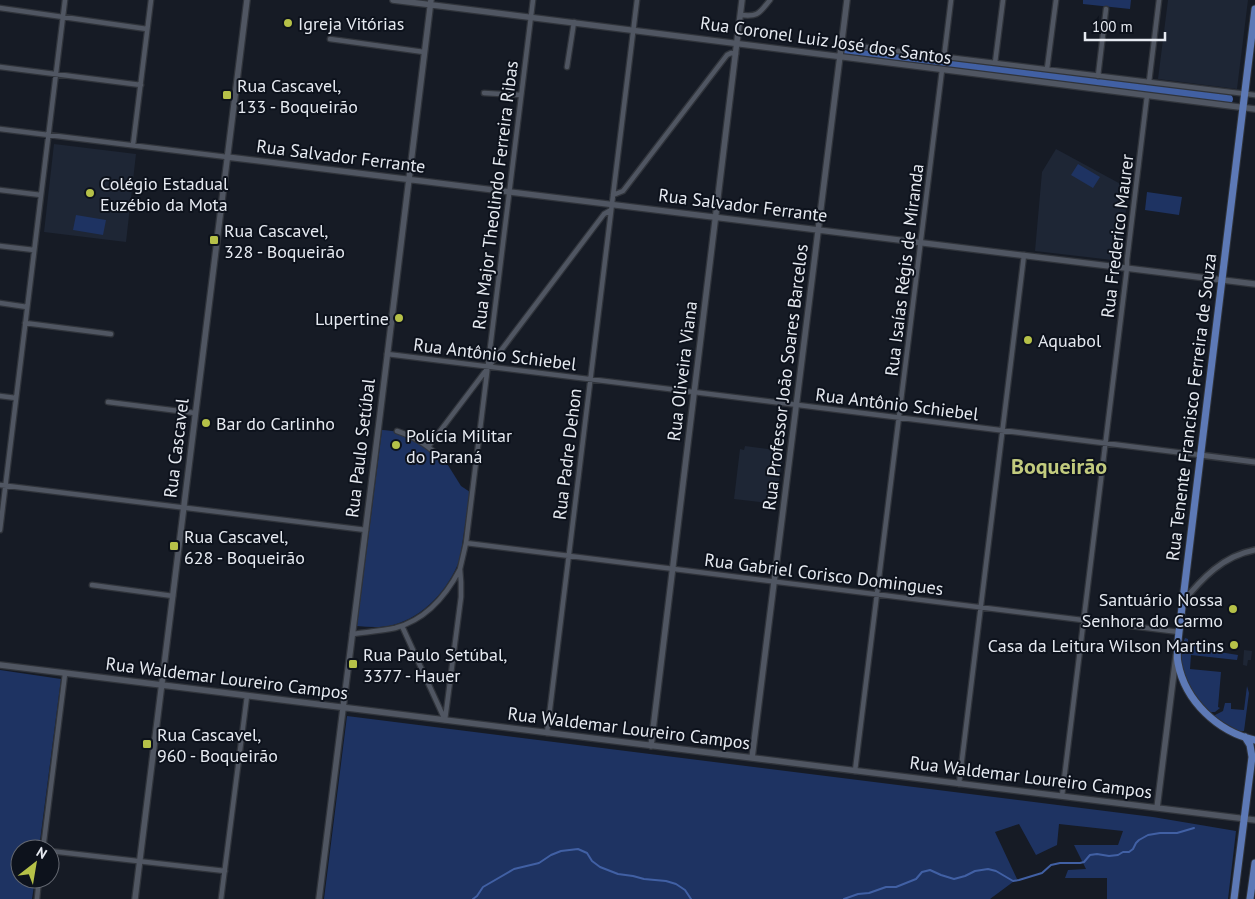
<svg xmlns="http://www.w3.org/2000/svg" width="1255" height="899" font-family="'PT Sans',sans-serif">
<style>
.built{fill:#1e2635}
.green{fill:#1e3362}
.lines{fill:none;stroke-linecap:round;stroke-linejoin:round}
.stream{stroke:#4160a4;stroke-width:2}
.river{stroke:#4160a4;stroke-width:10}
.minor-casing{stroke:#30343b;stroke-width:7}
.tertiary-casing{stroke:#30343b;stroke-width:8}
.secondary-casing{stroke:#30343b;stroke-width:8}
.primary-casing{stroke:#30343b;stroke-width:9}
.minor{stroke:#505662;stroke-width:4.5}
.tertiary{stroke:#505662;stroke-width:5}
.secondary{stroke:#505662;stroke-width:5.5}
.primary{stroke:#5d79b6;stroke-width:7}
.poi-dot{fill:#b6c148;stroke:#0d121c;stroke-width:2}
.labels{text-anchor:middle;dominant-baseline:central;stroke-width:4;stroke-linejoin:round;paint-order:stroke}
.poi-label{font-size:18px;fill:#e6eaf1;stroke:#0d121c;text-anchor:start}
.street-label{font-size:18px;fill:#e6eaf1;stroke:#0d121c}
.district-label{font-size:22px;font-weight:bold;fill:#c2cb7e;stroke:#0d121c}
</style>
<rect width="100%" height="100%" fill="#161b25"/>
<!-- built -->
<path class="built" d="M1168,0H1248L1237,89L1158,79Z
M54,144L136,154L126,242L44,232Z
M1056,149L1128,188L1121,261L1035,251L1042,172Z
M745,446L783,451L776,504L734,499L740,449L744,450Z
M1244,650L1252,651L1251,660H1248L1247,666L1243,665Z"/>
<!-- green -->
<path class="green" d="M1083,0H1131L1130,9L1083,4Z
M1078,164L1100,177L1093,188L1071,175Z
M1147,192L1182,197L1179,215L1145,210Z
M76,215L106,220L103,235L73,230Z
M382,430C387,430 393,431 398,432C414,437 432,451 443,464L446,462L461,486L470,492L460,559C449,589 424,617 393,625C381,628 369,627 357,626Z
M1185,638L1188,639V644L1219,648V652L1238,655L1237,660L1191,655L1190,669L1221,672L1218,707L1220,708L1215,712H1209C1190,697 1174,662 1185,638Z
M0,670L61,679L39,849H20V879H35L32,899H0Z
M1247,686L1249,693L1244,731H1238L1213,716L1223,711L1225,703H1231V709L1244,710Z
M347,716L1153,817L1236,831L1228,899H1107V878H1065L1068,870L1086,869L1074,845H1118L1123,831L1059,824L1057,845L1036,855L1019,824L995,832L1017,879L990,899H324Z"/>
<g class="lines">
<!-- stream -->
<path class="stream" d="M473,899L477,896L483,887L514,869L539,863L551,855L561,851L578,849L587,853L592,861L600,867L618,874L633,876L644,879L666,881L676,884L685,890L691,899
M844,899L858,894L869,893L886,887H896L916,879L922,872L930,870L941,875L954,879L965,876L975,871L988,869L996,871L1013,881L1019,880L1042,873L1051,865L1060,863H1080L1084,862L1090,855L1097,854L1109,856L1118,855L1123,852H1129L1133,849L1136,843L1139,840L1148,835L1160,833H1177L1194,828"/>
<!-- river -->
<path class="river" d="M848,51L1228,99"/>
<!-- minor casing -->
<g class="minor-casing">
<path id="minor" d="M0,8L147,29
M741,15C759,17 759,13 770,0
M330,39L424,52
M841,44L1255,95
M944,57L951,0
M995,63L1003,0
M0,67L141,85
M567,67L574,22
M1047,69L1056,0
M1098,76L1106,9
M1149,82L1159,0
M484,93L521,95
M0,129L227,157
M133,145L151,0
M0,190L41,195
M613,195L623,191L727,55L731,53L736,54
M0,246L34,250
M0,303L27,307
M25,323L111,334
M387,354L1200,455
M0,396L16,398
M108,402L195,413
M397,431C415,437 431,447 443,461
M428,447L604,214L611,210
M0,485L366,530
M0,530L65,0
M466,543L1179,632
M92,585L173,596
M402,626L445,720
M352,634C366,632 381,631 395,628C425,620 446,596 460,569
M445,720L461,597V582L460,569L466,543L533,0
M547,733L637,0
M855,771L942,70
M959,784L1024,255
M1062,796L1127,268V260L1147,96
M43,849L65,674
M50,851L225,871
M37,899L39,879
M221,899L247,696"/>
</g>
<!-- tertiary casing -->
<g class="tertiary-casing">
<path id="tertiary" d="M1200,455L1255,462
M1182,603C1202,578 1223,556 1255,550"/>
</g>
<!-- secondary casing -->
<g class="secondary-casing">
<path id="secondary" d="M393,0C681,36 968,73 1255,109
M227,157L1255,284
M0,665L1255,820
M651,746L742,0
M752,758L847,0
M1157,808L1176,656
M135,899L247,0
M319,899L378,431L431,0"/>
</g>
<!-- primary casing -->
<g class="primary-casing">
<path id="primary" d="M1255,9L1179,632C1178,642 1176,653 1178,663C1185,701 1218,732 1255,740
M1234,899L1252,757L1250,745L1245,737
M1250,899L1255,863"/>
</g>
<!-- minor -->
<use href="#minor" class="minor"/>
<!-- tertiary -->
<use href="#tertiary" class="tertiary"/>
<!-- secondary -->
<use href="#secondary" class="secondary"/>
<!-- primary -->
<use href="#primary" class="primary"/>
</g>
<!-- markers -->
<g class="poi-dot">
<circle cx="288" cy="23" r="5"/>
<rect x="222" y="90" width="10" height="10" rx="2.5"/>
<circle cx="90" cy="193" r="5"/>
<rect x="209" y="235" width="10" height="10" rx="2.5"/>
<circle cx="399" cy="318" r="5"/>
<circle cx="1028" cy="340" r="5"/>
<circle cx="206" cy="423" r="5"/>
<circle cx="396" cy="445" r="5"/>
<rect x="169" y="541" width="10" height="10" rx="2.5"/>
<circle cx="1233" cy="609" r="5"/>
<circle cx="1234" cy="645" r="5"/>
<rect x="348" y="659" width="10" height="10" rx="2.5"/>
<rect x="142" y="739" width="10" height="10" rx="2.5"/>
</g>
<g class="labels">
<!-- poi labels -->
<g class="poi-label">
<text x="298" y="23">Igreja Vitórias</text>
<text x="237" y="85">Rua Cascavel,<tspan x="237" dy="21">133 - Boqueirão</tspan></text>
<text x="100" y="183">Colégio Estadual<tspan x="100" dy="21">Euzébio da Mota</tspan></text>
<text x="224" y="230">Rua Cascavel,<tspan x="224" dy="21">328 - Boqueirão</tspan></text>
<text x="389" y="318" text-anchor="end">Lupertine</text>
<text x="1038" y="340">Aquabol</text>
<text x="216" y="423">Bar do Carlinho</text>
<text x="406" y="435">Polícia Militar<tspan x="406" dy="21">do Paraná</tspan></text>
<text x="184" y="536">Rua Cascavel,<tspan x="184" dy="21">628 - Boqueirão</tspan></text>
<text x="1223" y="599" text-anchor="end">Santuário Nossa<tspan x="1223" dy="21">Senhora do Carmo</tspan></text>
<text x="1224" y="645" text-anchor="end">Casa da Leitura Wilson Martins</text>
<text x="363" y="654">Rua Paulo Setúbal,<tspan x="363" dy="21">3377 - Hauer</tspan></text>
<text x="157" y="734">Rua Cascavel,<tspan x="157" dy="21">960 - Boqueirão</tspan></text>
</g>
<!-- street labels -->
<g class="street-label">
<text transform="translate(826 40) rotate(8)">Rua Coronel Luiz José dos Santos</text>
<text transform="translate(341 156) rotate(7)">Rua Salvador Ferrante</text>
<text transform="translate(495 195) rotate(-83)">Rua Major Theolindo Ferreira Ribas</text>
<text transform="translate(743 205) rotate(7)">Rua Salvador Ferrante</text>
<text transform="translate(1117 236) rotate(-83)">Rua Frederico Maurer</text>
<text transform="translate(904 270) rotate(-83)">Rua Isaías Régis de Miranda</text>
<text transform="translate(495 354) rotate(7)">Rua Antônio Schiebel</text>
<text transform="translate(682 371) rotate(-83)">Rua Oliveira Viana</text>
<text transform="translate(785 377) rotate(-83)">Rua Professor João Soares Barcelos</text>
<text transform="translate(897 404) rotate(7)">Rua Antônio Schiebel</text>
<text transform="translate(1191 407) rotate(-83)">Rua Tenente Francisco Ferreira de Souza</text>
<text transform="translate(176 448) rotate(-83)">Rua Cascavel</text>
<text transform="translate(360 448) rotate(-83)">Rua Paulo Setúbal</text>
<text transform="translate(567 454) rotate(-83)">Rua Padre Dehon</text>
<text transform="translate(824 574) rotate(7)">Rua Gabriel Corisco Domingues</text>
<text transform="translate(227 678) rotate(7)">Rua Waldemar Loureiro Campos</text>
<text transform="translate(629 728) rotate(7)">Rua Waldemar Loureiro Campos</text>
<text transform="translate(1031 777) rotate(7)">Rua Waldemar Loureiro Campos</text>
</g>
<!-- district labels -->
<g class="district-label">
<text x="1059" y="466">Boqueirão</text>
</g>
</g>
<!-- north arrow -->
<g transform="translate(35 864) rotate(31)"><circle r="24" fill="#0d121c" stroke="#646871"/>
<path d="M0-4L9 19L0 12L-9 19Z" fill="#b6c148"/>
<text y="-8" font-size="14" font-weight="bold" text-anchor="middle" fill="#e6eaf1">N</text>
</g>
<!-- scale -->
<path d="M1085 32v8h80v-8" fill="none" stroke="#e6eaf1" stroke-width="2.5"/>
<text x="1092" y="32" font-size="15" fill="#e6eaf1" stroke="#0d121c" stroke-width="4" paint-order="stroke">100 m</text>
</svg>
